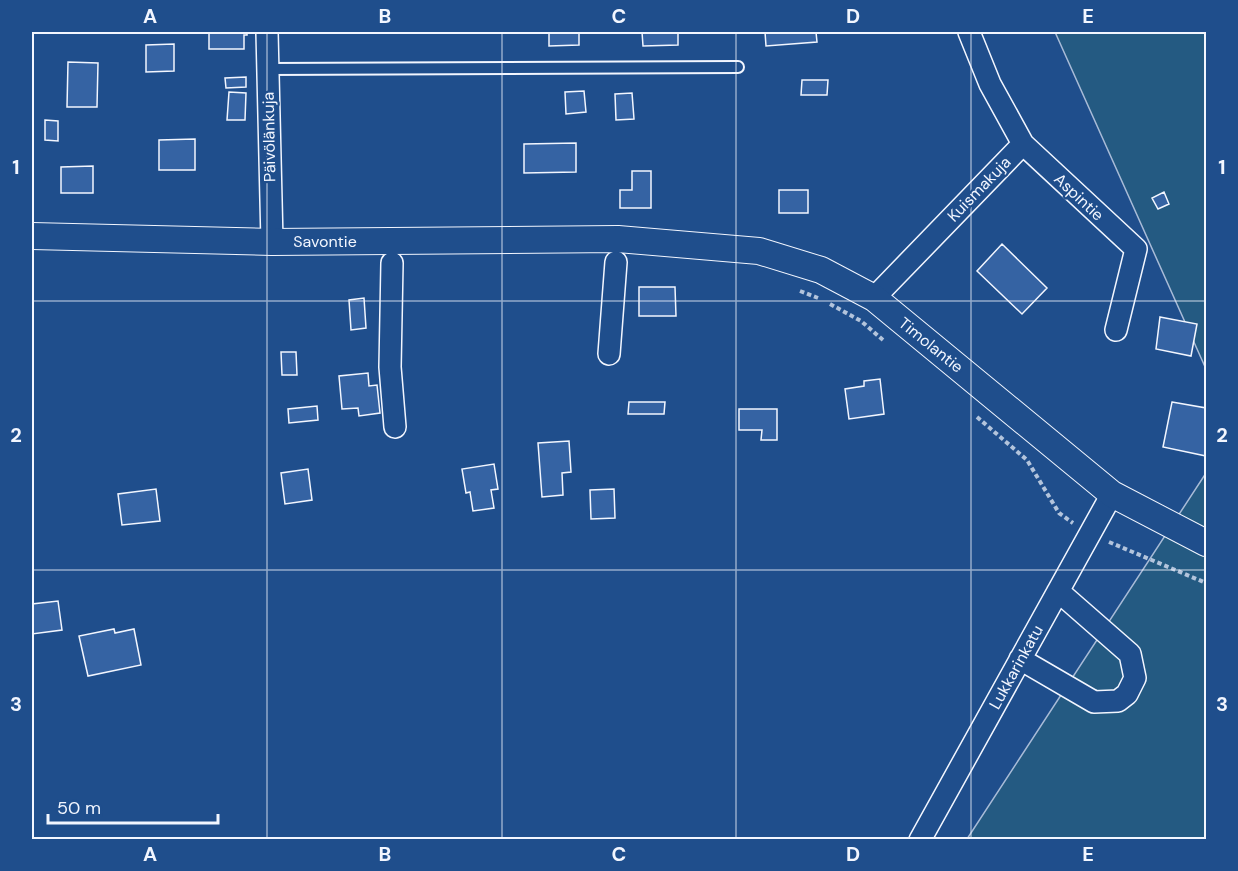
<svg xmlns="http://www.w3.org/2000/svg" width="1238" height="871" font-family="'DM Sans',sans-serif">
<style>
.green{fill:#245a82;stroke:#a8bbd7;stroke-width:1.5}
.building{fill:#3563a3;stroke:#f2f6ff;stroke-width:1.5}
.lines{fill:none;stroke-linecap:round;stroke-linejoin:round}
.service-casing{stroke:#f2f6ff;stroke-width:14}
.minor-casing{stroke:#f2f6ff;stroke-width:24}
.tertiary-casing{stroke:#f2f6ff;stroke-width:28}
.path{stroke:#b3c4dc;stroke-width:4;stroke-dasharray:4.5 3;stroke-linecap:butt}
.service{stroke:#1f4e8c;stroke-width:10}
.minor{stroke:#1f4e8c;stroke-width:21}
.tertiary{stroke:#1f4e8c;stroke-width:26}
.grid{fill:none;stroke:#f2f6ff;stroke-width:1.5;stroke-opacity:0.55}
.labels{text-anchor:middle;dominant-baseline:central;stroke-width:4.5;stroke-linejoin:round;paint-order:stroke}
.street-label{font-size:16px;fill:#f2f6ff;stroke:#1f4e8c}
.neatline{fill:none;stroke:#f2f6ff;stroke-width:2}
.grid-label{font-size:20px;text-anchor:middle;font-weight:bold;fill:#f2f6ff}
</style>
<rect width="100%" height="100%" fill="#1f4e8c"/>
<!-- green -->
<path class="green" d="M1055,32H1206V369Z
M1206,473V839H967Z"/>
<!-- building -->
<path class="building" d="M209,32H247V35H244V49H209Z
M549,32H579V45L549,46Z
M642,32H678V45L643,46Z
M765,32H816L817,42L766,46Z
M174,44V71L146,72V45Z
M68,62L98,63L97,107H67Z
M246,77V87L226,88L225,78Z
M802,80H828L827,95H801Z
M584,91L586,112L566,114L565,92Z
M229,92L246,93L245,120H227Z
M632,93L634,119L616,120L615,94Z
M45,120L58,121V141L45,140Z
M195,139V170H159V140Z
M576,143V172L524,173V144Z
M93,166V193H61V167Z
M632,171H651V208H620V190H632Z
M779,190H808V213H779Z
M1164,192L1169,204L1158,209L1152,198Z
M1002,244L1047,288L1022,314L977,271Z
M639,287H675L676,316H639Z
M364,298L366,328L351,330L349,300Z
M1160,317L1197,324L1191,356L1156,349Z
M281,352H296L297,375H282Z
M368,373L369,386L377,385L380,413L359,416L358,408L342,409L339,376Z
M880,379L884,414L849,419L845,389L864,386V381Z
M629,402H665L664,414H628Z
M1172,402L1206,408V456L1163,447Z
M317,406L318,420L289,423L288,409Z
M739,409H777V440H761L762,430H739Z
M569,441L571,472L562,473L563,495L542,497L538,443Z
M494,464L498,489L491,490L494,508L473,511L470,492L466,493L462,469Z
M308,469L312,500L285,504L281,473Z
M156,489L160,521L122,525L118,494Z
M614,489L615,518L591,519L590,490Z
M58,601L62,630L32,634V604Z
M114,629L115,633L134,629L141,665L88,676L79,636Z"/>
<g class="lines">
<!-- service casing -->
<g class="service-casing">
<path id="service" d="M268,69L738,67"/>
</g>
<!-- minor casing -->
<g class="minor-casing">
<path id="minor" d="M267,32L272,242
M969,32L990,84L1023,144L1136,249L1116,330
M392,263L390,367L395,427
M874,298L1023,144
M609,354L616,262
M1020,659L1094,702L1118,701L1127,694L1135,678L1130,654L1058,591
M920,840L1112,494"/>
</g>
<!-- tertiary casing -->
<g class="tertiary-casing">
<path id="tertiary" d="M32,236L272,242L618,239L759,251L821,270L874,298L1112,494L1206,543"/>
</g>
<!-- path -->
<path class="path" d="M800,291L818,298
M830,304L861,321L883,340
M977,417L1027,460L1059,513L1073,523
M1109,542L1206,583"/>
<!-- service -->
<use href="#service" class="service"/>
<!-- minor -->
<use href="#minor" class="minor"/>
<!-- tertiary -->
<use href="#tertiary" class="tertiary"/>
</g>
<!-- grid -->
<path class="grid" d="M267,32V840M502,32V840M736,32V840M971,32V840M32,301H1206M32,570H1206"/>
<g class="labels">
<!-- street labels -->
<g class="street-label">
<text transform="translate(269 137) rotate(-91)">Päivölänkuja</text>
<text transform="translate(979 189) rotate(-46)">Kuismakuja</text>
<text transform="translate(1079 197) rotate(43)">Aspintie</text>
<text x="325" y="241">Savontie</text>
<text transform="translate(931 345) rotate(39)">Timolantie</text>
<text transform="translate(1016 667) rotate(-61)">Lukkarinkatu</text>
</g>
</g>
<!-- border -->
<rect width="1238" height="871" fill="none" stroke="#1f4e8c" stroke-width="66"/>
<!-- scale -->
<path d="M48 814v9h170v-9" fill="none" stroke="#f2f6ff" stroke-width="3"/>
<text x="57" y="814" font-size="18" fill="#f2f6ff" stroke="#1f4e8c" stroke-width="4.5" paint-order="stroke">50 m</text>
<rect x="33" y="33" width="1172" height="805" class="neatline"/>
<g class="grid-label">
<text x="150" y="23">A</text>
<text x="385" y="23">B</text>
<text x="619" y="23">C</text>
<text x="853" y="23">D</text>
<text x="1088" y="23">E</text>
<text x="16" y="174">1</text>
<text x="1222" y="174">1</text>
<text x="16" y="442">2</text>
<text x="1222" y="442">2</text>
<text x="16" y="711">3</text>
<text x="1222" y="711">3</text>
<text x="150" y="861">A</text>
<text x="385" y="861">B</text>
<text x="619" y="861">C</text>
<text x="853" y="861">D</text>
<text x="1088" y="861">E</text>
</g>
</svg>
